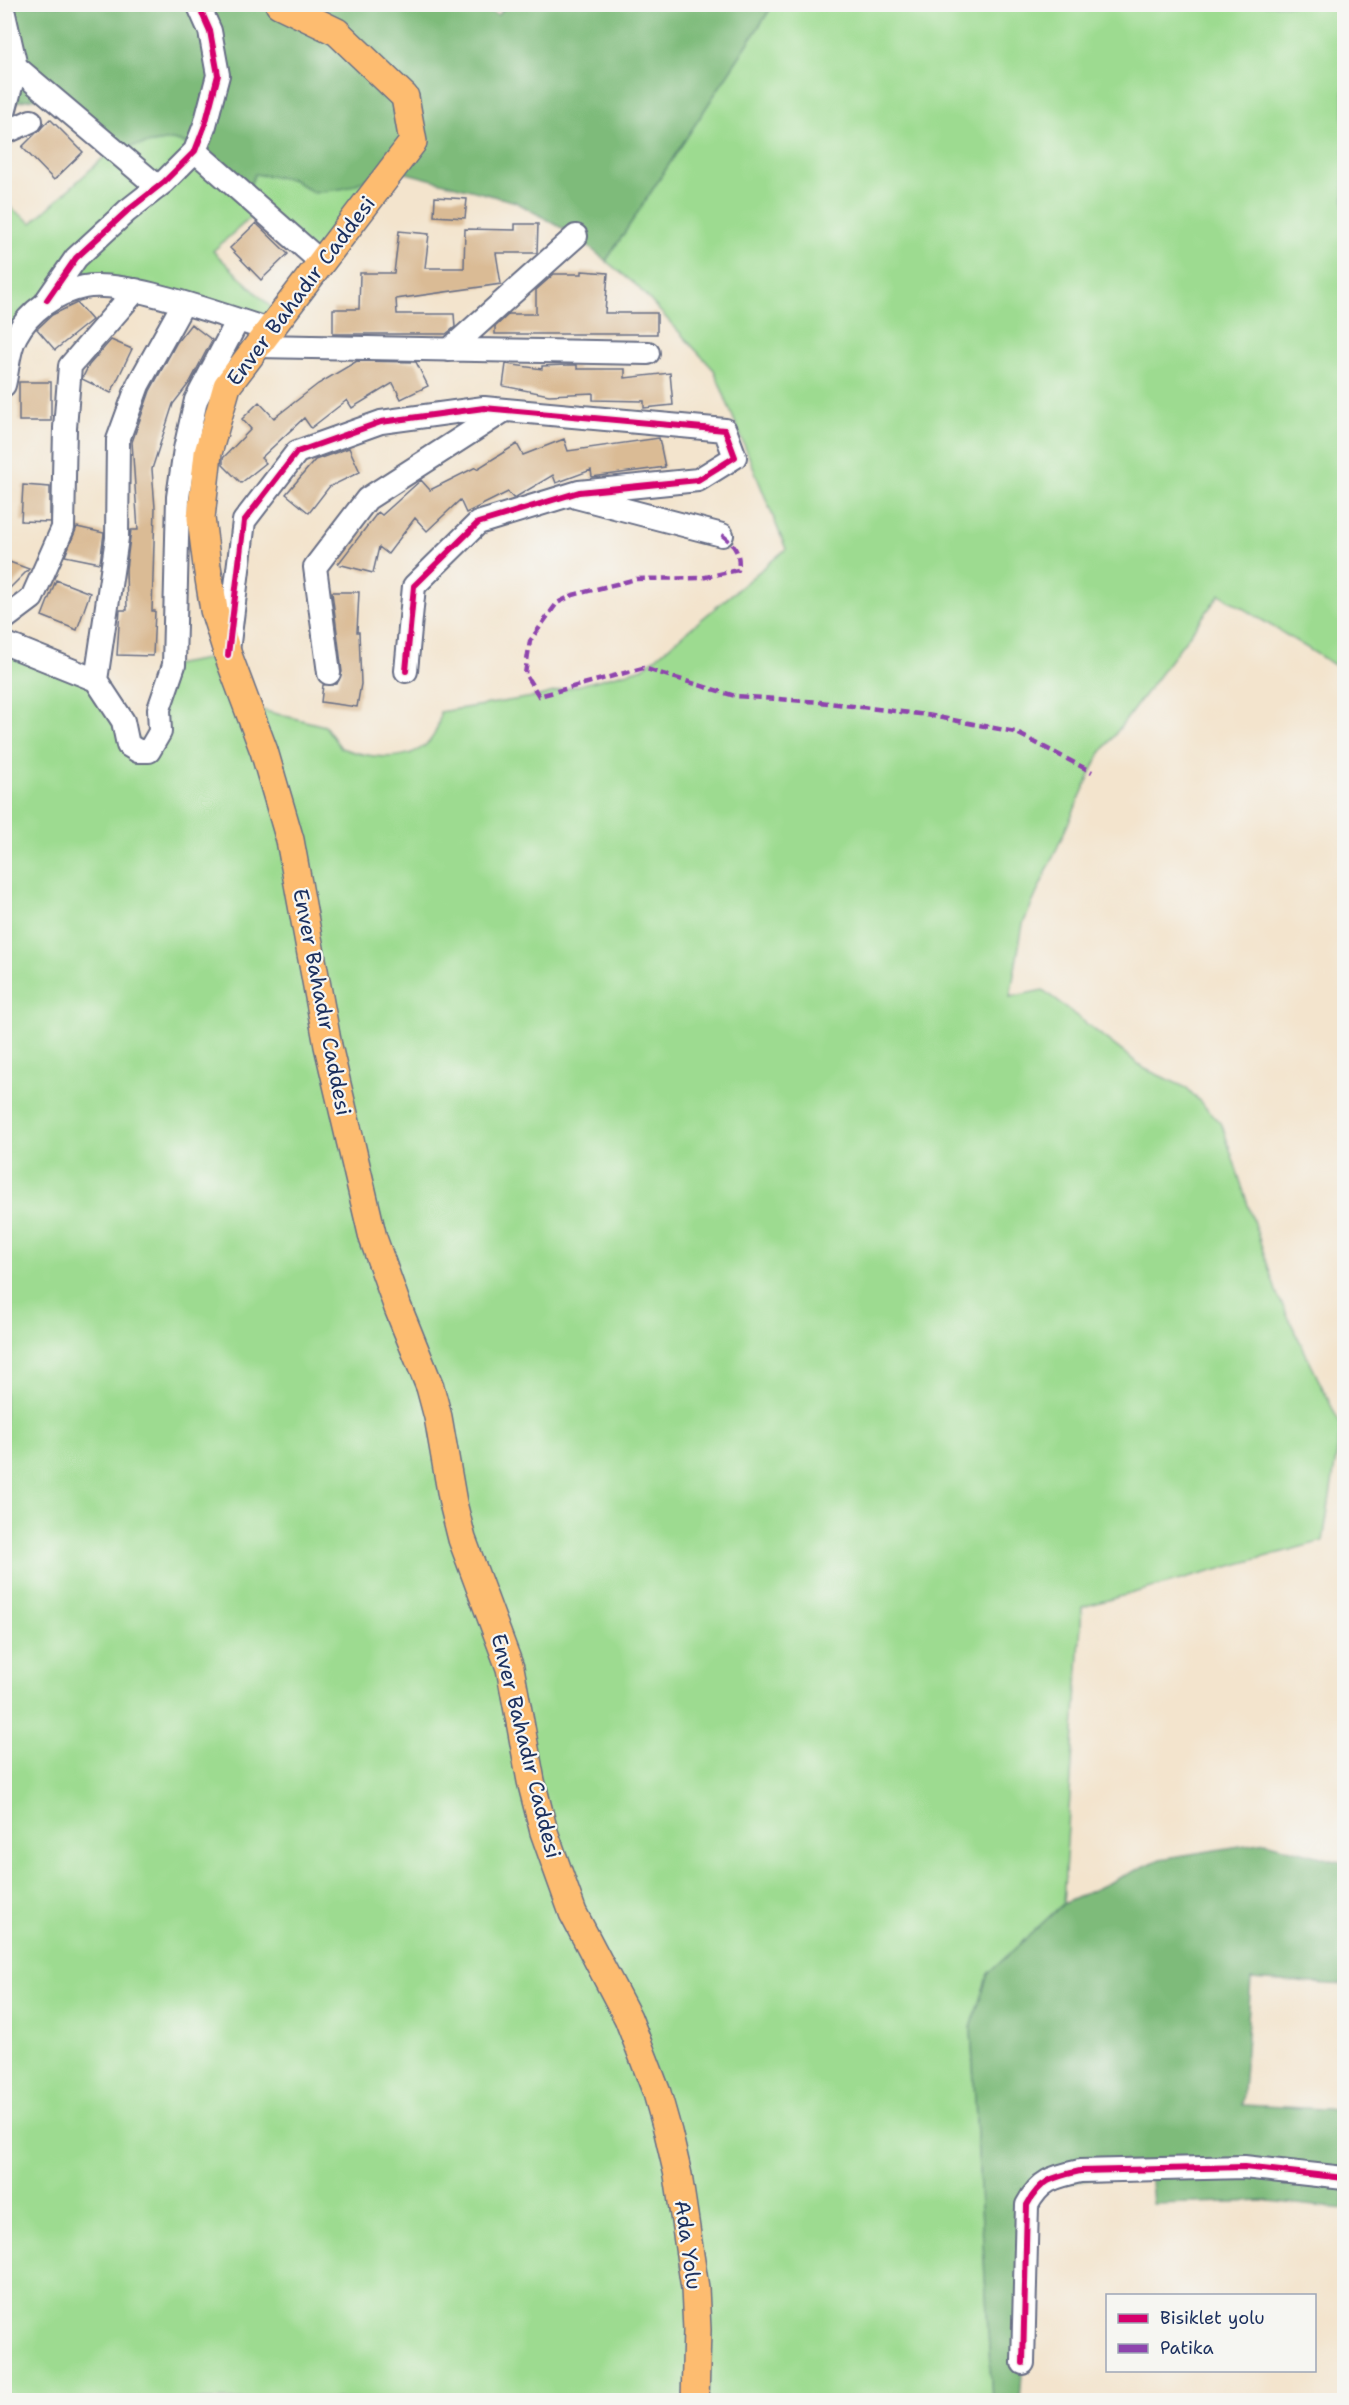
<svg xmlns="http://www.w3.org/2000/svg" width="1349" height="2405" font-family="'Shantell Sans',sans-serif">
<style>
.green{fill:#9ddb90;stroke:#5c8577;stroke-width:1.5}
.forest{fill:#7ebb7a;stroke:#4c756c;stroke-width:1.5}
.building{fill:#dabb95}
.lines{fill:none;stroke-linecap:round;stroke-linejoin:round}
.minor-casing{stroke:#676e85;stroke-width:26}
.major-casing{stroke:#676e85;stroke-width:30}
.minor{stroke:#fff;stroke-width:22}
.major{stroke:#fdbc70;stroke-width:27}
.quiet{stroke:#8e44ad;stroke-width:4.5;stroke-dasharray:9 4.5;stroke-linecap:butt}
.cycleway-casing{stroke:#f6f6f2;stroke-width:10}
.cycleway{stroke:#d6006c;stroke-width:6}
.labels{text-anchor:middle;dominant-baseline:central;stroke-width:4.5;stroke-linejoin:round;paint-order:stroke}
.street-label{font-size:21px;fill:#1b2f5e;stroke:#f6f6f2}
</style>
<rect width="100%" height="100%" fill="#f6f6f2"/>
<filter id="ink" filterUnits="userSpaceOnUse"><feTurbulence type="fractalNoise" baseFrequency=".0167" numOctaves="2"/><feDisplacementMap in="SourceGraphic" scale="12" xChannelSelector="R" yChannelSelector="G"/><feConvolveMatrix kernelMatrix="1 2 1 2 8 2 1 2 1" color-interpolation-filters="sRGB"/></filter>
<filter id="wash" filterUnits="userSpaceOnUse"><feTurbulence type="fractalNoise" baseFrequency=".008" numOctaves="4" result="noise"/><feDisplacementMap in="SourceGraphic" scale="24" xChannelSelector="R" yChannelSelector="G"/><feGaussianBlur stdDeviation="1.35" result="paint"/><feColorMatrix in="noise" values="0 0 0 0 0 0 0 0 0 0 0 0 0 0 0 0 0 1.4 0 .05"/><feComposite in="paint" operator="in"/></filter>
<g filter="url(#wash)">
<rect width="100%" height="100%" fill="#f3e4cd"/>
<!-- green -->
<path class="green" d="M773,5H1344V671L1220,594L1098,757L1023,924L1010,997L1043,990L1145,1069L1187,1088L1222,1125L1277,1294L1341,1426L1323,1541L1082,1607L1063,1904L988,1974L971,2028L992,2400H5L4,643L96,680L123,721L149,751L174,665L228,655L249,707L325,726L341,748C379,762 437,765 440,712L539,696L643,668L786,549L714,370L636,285L606,261Z
M172,140L197,146L245,195L255,174L292,179L314,193L392,169L321,262L260,209L213,251L280,316L270,330L85,287L20,330L5,327L4,203L32,223L113,149Z"/>
<!-- forest -->
<path class="forest" d="M468,4L499,15L506,4L773,5L606,261L576,236L516,202L392,169L346,188L314,193L292,179L255,174L245,196L197,146L172,140L113,149L50,96L8,103L5,5Z
M1265,1842L1344,1863V1985L1251,1979L1242,2105L1344,2110V2209L1269,2201L1153,2204L1150,2170L1036,2188L1020,2400H992L971,2028L988,1974L1063,1904L1160,1859Z"/>
<g id="blocks">
<!-- building -->
<path class="building" d="M50,119L83,152L54,180L22,147Z
M435,197L467,199L465,218L434,216Z
M256,223L288,254L261,280L230,248Z
M515,224H538L537,253H496L501,284L396,299L397,314H454L455,327L446,334H333V309H359L360,273H394L399,231L429,234L425,268H464L465,229L515,230Z
M582,271L608,273L605,313H657V334H495V327L509,314H536V290L554,274H582Z
M77,303L92,320L55,350L37,329L52,315Z
M191,324L212,340L190,382L173,404L152,469L155,508L152,611H155L153,656L117,655L120,610H127L126,569L131,530H138L132,442L150,391L177,342Z
M111,340L132,349L111,393L82,379L89,365Z
M357,361L416,362L428,386L401,399L393,383L352,408L347,400L311,428L304,418L261,458L266,463L241,483L223,465V458L251,429L242,419L259,402L274,418L318,384Z
M506,364L542,369V366L566,365H577V369H625V378L670,373L673,405L644,408V401L593,400V393L549,395L503,386Z
M19,382H51V421H19Z
M659,438L665,467L592,477L591,470L556,483L553,475L516,497L513,498L508,492L466,513L460,500L427,531L415,518L388,554L379,547L373,573L338,564L378,512L382,515L421,480L430,490L476,467L477,469L517,444L523,455L564,439L568,451Z
M349,448L360,472L329,487L309,513L286,494L315,460Z
M23,485L50,487V522L21,521Z
M77,527L104,533L100,563L65,556Z
M4,560L29,569L4,594Z
M56,580L90,593L77,630L42,616Z
M332,592H359L357,632H359L361,684L357,707L321,702L323,685L337,684L342,672Z"/>
</g>
</g>
<g filter="url(#ink)">
<use href="#blocks" fill-opacity="0" stroke="#676e85" stroke-width="1.5"/>
<g class="lines">
<!-- minor casing -->
<g class="minor-casing">
<path id="minor" d="M4,14L16,67L4,113
M16,67L158,187
M4,133L31,121
M195,151L321,262
M47,300L76,258L127,211L164,182L195,151L205,125L218,75L210,31L198,4
M257,346L648,353
M449,350L576,236
M4,385C8,370 8,350 16,336C29,311 55,293 84,287C127,279 225,317 270,330
M576,497L722,535
M4,619L32,598L63,528L65,428L70,366L136,290
M4,643L96,680L123,721L128,745L138,751H149L160,732L159,709L174,665L178,497L185,449L196,400L238,320
M228,651L244,521L297,452L381,422L484,408L725,430L735,457L698,480L579,492L478,523L414,586L406,671
M329,673L315,567L367,499L505,410
M96,680L117,538L118,440L138,385L183,304
M1023,2363L1027,2205C1040,2180 1053,2177 1080,2171L1244,2167L1344,2178"/>
</g>
<!-- major casing -->
<g class="major-casing">
<path id="major" d="M279,4L337,32L405,97L413,142L227,386L208,453L201,518L207,566L214,610L228,655L264,751L290,840L328,1046L373,1238L398,1308L430,1387L438,1417L453,1503L462,1539L510,1668L531,1781L544,1832L573,1913L628,2018L657,2093L668,2132L678,2175L695,2288L697,2330L695,2400"/>
</g>
<!-- minor -->
<use href="#minor" class="minor"/>
<!-- major -->
<use href="#major" class="major"/>
<!-- quiet -->
<path class="quiet" d="M722,535C735,545 741,554 738,570L701,578L636,579L573,595L557,603L530,641L525,674L539,696L643,668L735,696L820,702L927,715L1015,732L1092,772"/>
<!-- cycleway casing -->
<g class="cycleway-casing">
<path id="cycleway" d="M47,300L76,258L127,211L164,182L195,151L205,125L218,75L210,31L198,4
M228,655L244,521L297,452L381,422L484,408L725,430L735,457L698,480L579,492L478,523L414,586L406,671
M1023,2363L1027,2205C1040,2180 1053,2177 1080,2171L1244,2167L1344,2178"/>
</g>
<!-- cycleway -->
<use href="#cycleway" class="cycleway"/>
</g>
</g>
<g class="labels">
<!-- street labels -->
<g class="street-label">
<text transform="translate(301 291) rotate(-53)">Enver Bahadır Caddesi</text>
<text transform="translate(322 1002) rotate(79)">Enver Bahadır Caddesi</text>
<text transform="translate(526 1746) rotate(76)">Enver Bahadır Caddesi</text>
<text transform="translate(688 2245) rotate(82)">Ada Yolu</text>
</g>
</g>
<!-- margin -->
<rect width="1349" height="2405" fill="none" stroke="#f6f6f2" stroke-width="24"/>
<!-- legend -->
<rect x="1106" y="2294" width="210" height="78" fill="#f6f6f2" stroke="#9ea6b7" stroke-width="1.5"/>
<rect x="1118" y="2314" width="30" height="9" fill="#d6006c" stroke="#9ea6b7" stroke-width="1.5"/>
<text x="1160" y="2324" font-size="18" fill="#1b2f5e">Bisiklet yolu</text>
<rect x="1118" y="2344" width="30" height="9" fill="#8e44ad" stroke="#9ea6b7" stroke-width="1.5"/>
<text x="1160" y="2354" font-size="18" fill="#1b2f5e">Patika</text>
</svg>
